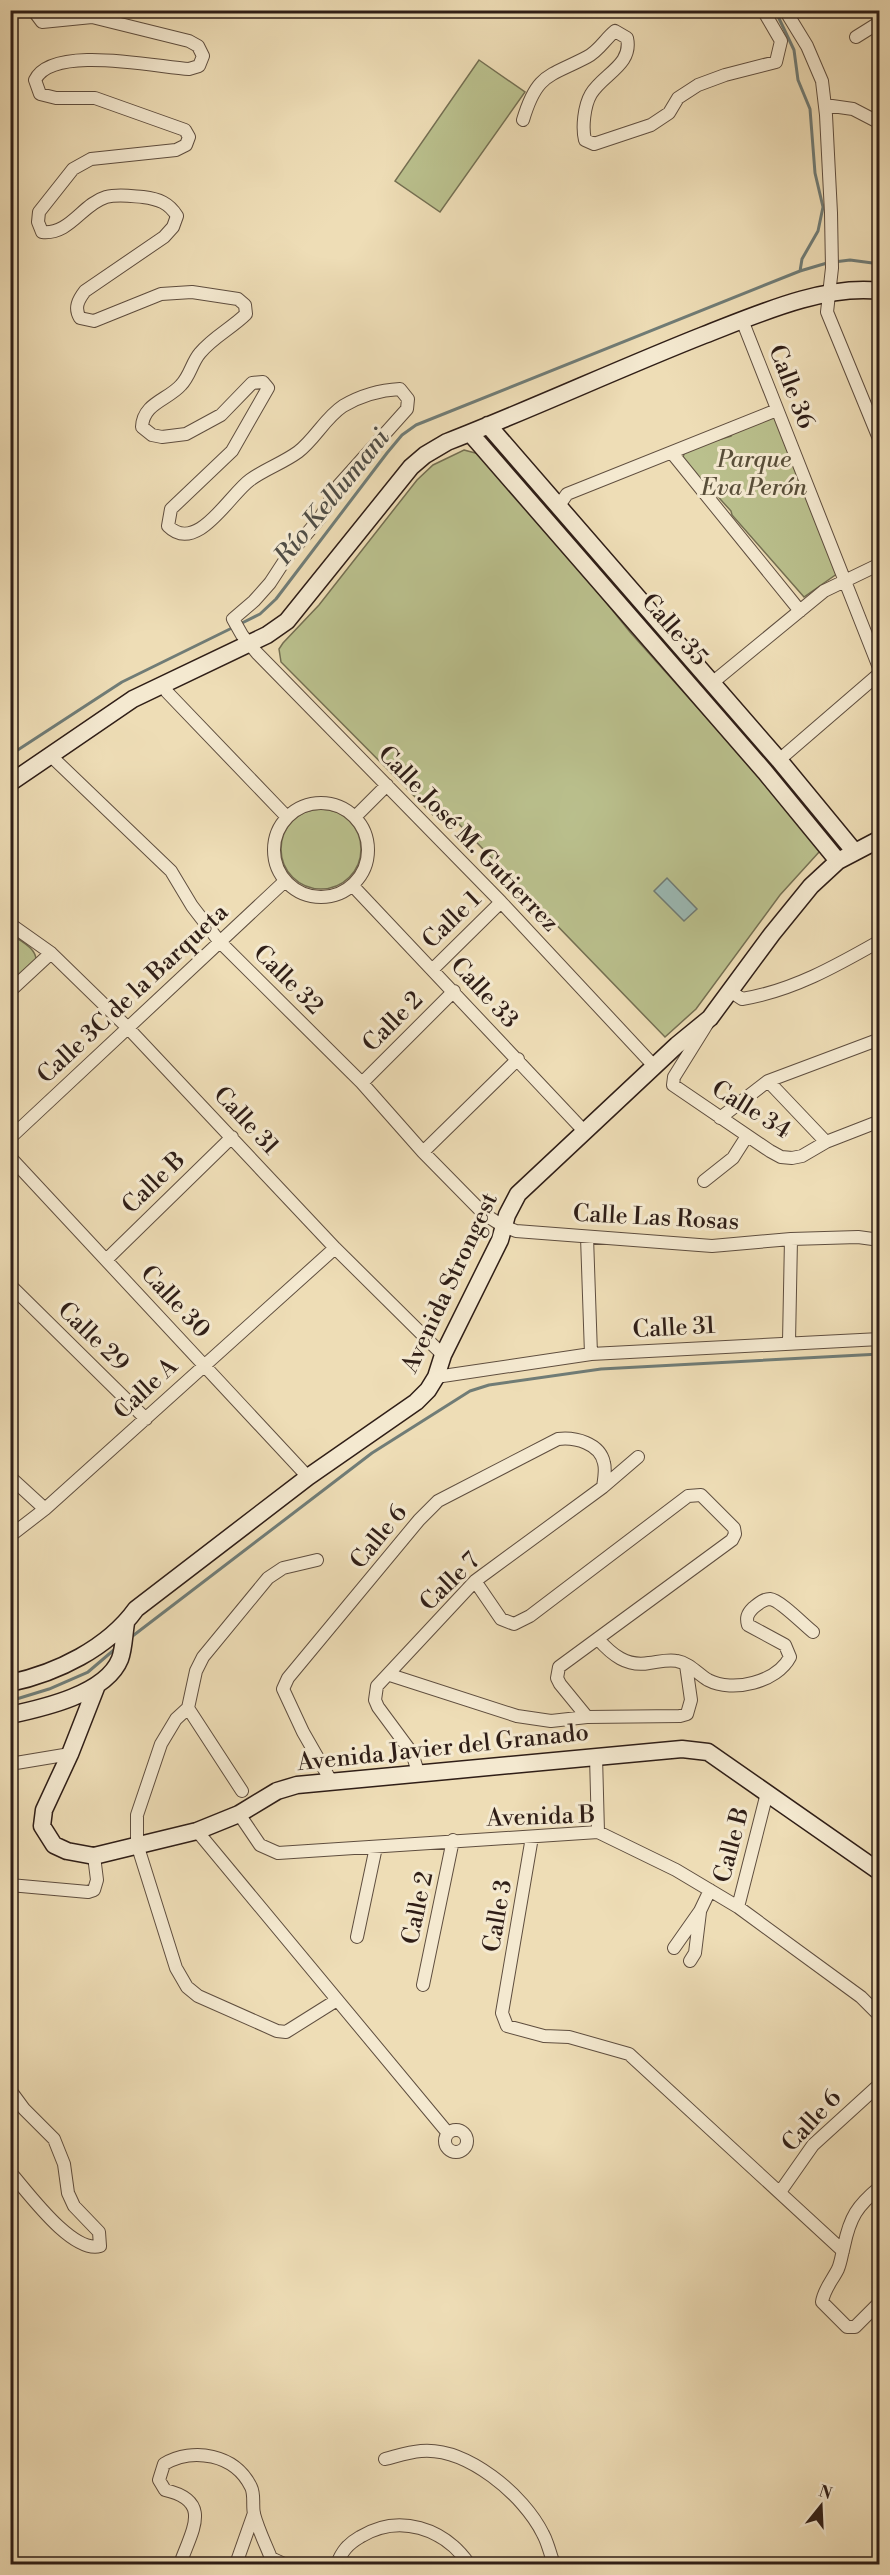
<svg xmlns="http://www.w3.org/2000/svg" width="890" height="2575" font-family="'Libre Bodoni',serif">
<style>
.green{fill:#bac08d;stroke:#746f52;stroke-width:1.5}
.water{fill:#9bbab5;stroke:#707c76;stroke-width:1.5}
.lines{fill:none;stroke-linecap:round;stroke-linejoin:round}
.stream{stroke:#707c76;stroke-width:3}
.street-casing{stroke:#5f4e3f;stroke-width:14}
.secondary-casing{stroke:#2f1e17;stroke-width:19}
.street{stroke:#f4e9d0;stroke-width:12}
.secondary{stroke:#f4e9d0;stroke-width:16}
.labels{text-anchor:middle;dominant-baseline:central;stroke-width:6;stroke-linejoin:round;paint-order:stroke}
.street-label{font-size:24px;fill:#2f1e17;stroke:#f4e9d0}
.park-label{font-size:24px;font-style:italic;fill:#594f3a;stroke:#f4e9d0}
.water-label{font-size:26px;font-style:italic;fill:#4f4d46;stroke:#f4e9d0}
</style>
<rect width="100%" height="100%" fill="#eeddb6"/>
<filter id="stains"><feTurbulence type="fractalNoise" baseFrequency=".00333" numOctaves="4"/><feColorMatrix values="0 0 0 0 .2 0 0 0 0 .09 0 0 0 0 .02 0 0 0 .5 -.17"/></filter>
<radialGradient id="worn" r=".72"><stop offset=".6" stop-color="#630" stop-opacity="0"/><stop offset="1" stop-color="#630" stop-opacity=".3"/></radialGradient>
<!-- green -->
<path class="green" d="M479,60L525,92L440,212L395,181Z
M773,416L776,418L841,571L804,597L732,515L731,511L711,489L706,488L682,460L685,451L715,439L718,440L731,436L734,431Z
M464,450L479,454L554,538L630,632L762,780L820,851L780,895L696,1009L665,1037L452,817L433,815L281,662L279,649L283,643L319,605L417,480L433,465Z
M281 849a40 40 0 1 1 80 0a40 40 0 1 1-80 0Z
M11,934C20,941 37,948 36,961L11,985Z"/>
<!-- water -->
<path class="water" d="M667,878L697,909L684,921L654,891Z"/>
<g class="lines">
<!-- stream -->
<path class="stream" d="M775,10L794,50L798,80L810,109L815,173L823,207L818,231L802,259L800,271
M834,262L850,260L880,264
M240,624L260,614L276,599L387,453L402,435L416,425L800,271L827,263
M10,755L122,682L234,627
M130,1638L372,1453L470,1391L489,1385L601,1369L880,1354
M10,1701L49,1689L88,1672L115,1649"/>
<!-- street casing -->
<g class="street-casing">
<path id="street" d="M37,10L36,14L42,22L92,17L189,41L198,46L203,56L199,66L189,69C156,67 52,44 35,80L40,94L56,98H95L185,130L189,137L186,145L176,150L91,159L73,169L39,212L38,222L42,232C70,235 82,204 106,197C118,194 130,196 143,197C159,199 169,203 177,216L173,227L164,237L85,291C78,300 74,308 80,318L94,321L161,294L192,292L238,299L245,305L246,314C232,328 213,337 200,353C192,362 190,376 181,385C168,400 143,403 142,427L152,435L162,437L186,434L221,415L252,383L263,382L268,388L232,451L171,509L168,526C197,555 230,494 250,480C265,469 283,463 298,452C315,439 325,418 343,406C360,396 381,390 400,389L408,399L407,409L339,485L320,518L287,557L270,583L254,601L233,619L242,635L257,653L501,902L654,1066
M785,10L807,46L822,81L826,115L831,213L832,268L827,312L880,441
M856,37L880,22
M825,105L853,109L880,123
M523,120C537,73 549,77 587,57C599,51 605,39 615,31L627,38C633,65 603,74 591,94C584,106 582,128 585,140L594,144L651,125L669,113L678,98L698,85L725,75L776,62L781,41L763,10
M742,320L880,670
M672,453L800,611
M558,507L567,494L777,410
M164,683L167,692L286,816
M712,683L824,591L880,564
M51,756L171,871L192,906L219,941L362,1083L423,1152L484,1214L503,1226L516,1231L712,1246L791,1239L858,1237L880,1240
M779,760L880,673
M274 850a47 47 0 1 1 94 0a47 47 0 1 1-94 0Z
M355,817L387,785
M352,885L584,1131
M10,924L51,953L128,1028L335,1248L443,1355
M433,969L501,902
M10,991L51,953
M730,991L742,999C792,991 836,966 880,941
M707,1024L674,1077L673,1085L770,1151L781,1157L792,1158L802,1156L826,1142L880,1121
M768,1081L826,1142
M362,1083L454,991
M720,1118L768,1081L880,1039
M10,1138L285,881
M423,1152L518,1059
M10,1157L308,1477
M704,1181L733,1158L747,1136
M587,1237L591,1354
M106,1260L232,1137
M10,1285L146,1419
M789,1342L791,1239
M436,1377L591,1354L880,1339
M10,1477L45,1509
M10,1536L45,1509L335,1248
M317,1560L283,1568L268,1578L203,1657L196,1671L188,1708L176,1719L161,1744L137,1815V1844L176,1968L187,1987L198,1996L277,2031L286,2032L337,2000
M475,1581L501,1619L514,1624L530,1616L688,1496L701,1495L734,1528L735,1534L732,1540L559,1667L557,1678L560,1684L587,1717
M598,1639C612,1655 627,1667 649,1663C658,1662 668,1659 677,1661C689,1663 698,1674 708,1680C733,1693 777,1682 790,1657L785,1645L748,1625C746,1618 747,1614 753,1608C758,1604 763,1599 770,1599C780,1600 804,1625 813,1632
M390,1675L517,1716L551,1721L587,1717L680,1716L687,1714L691,1700L686,1665
M188,1708L242,1791
M596,1756L598,1832
M10,1764L70,1754
M418,1772L412,1753L378,1707L375,1700L377,1686L475,1581L603,1487L638,1457
M331,1781L303,1732L283,1689L288,1678L419,1520L438,1501L558,1439C575,1437 600,1443 604,1463C606,1470 604,1480 603,1487
M239,1814L260,1845L278,1853L598,1832L676,1870L738,1907L861,1997L880,2016
M197,1831L447,2132
M532,1837L502,2013L507,2026L544,2036L569,2037L629,2054L843,2251
M10,1885L88,1892L94,1890L97,1880L94,1856
M738,1907L767,1793
M357,1937L376,1847
M674,1948L700,1911L710,1890
M690,1961L695,1953L700,1912
M423,1985L453,1840
M10,2090L24,2109L54,2139L64,2164L68,2193L74,2206L99,2232L100,2246C72,2254 27,2191 10,2172
M445 2141a11 11 0 1 1 22 0a11 11 0 1 1-22 0Z
M880,2187C857,2206 850,2217 844,2246C842,2253 841,2262 838,2269C832,2281 824,2289 822,2302L847,2327H855L880,2302
M780,2192L813,2145L880,2084
M385,2459C397,2456 409,2452 421,2451C467,2447 524,2495 543,2534C548,2543 550,2554 554,2564
M180,2564C192,2530 213,2501 165,2490L159,2480L164,2464C193,2447 235,2454 251,2487C255,2495 252,2505 254,2514C258,2529 265,2543 271,2558L284,2564
M236,2564L254,2513
M337,2564C342,2551 348,2544 360,2537C399,2513 444,2528 469,2564"/>
</g>
<!-- secondary casing -->
<g class="secondary-casing">
<path id="secondary" d="M488,425L779,760L854,851
M470,433L765,772L838,861
M10,783L133,699L267,635L287,621L411,467L425,455L447,442C534,408 618,369 704,335C756,315 824,284 880,291
M10,1683C57,1673 108,1648 136,1609L308,1477L416,1402L428,1390L436,1377L443,1355L500,1240L507,1215L518,1194L677,1045L710,1018L772,934L811,886L838,861L880,839
M97,1685L70,1754L44,1810L42,1826L54,1845L67,1851L94,1856L197,1831L239,1814L277,1791L297,1785L682,1749L708,1752L880,1872
M10,1715C43,1708 106,1694 120,1659C124,1648 124,1634 126,1623"/>
</g>
<!-- street -->
<use href="#street" class="street"/>
<!-- secondary -->
<use href="#secondary" class="secondary"/>
</g>
<g class="labels">
<!-- street labels -->
<g class="street-label">
<text transform="translate(791 387) rotate(69)">Calle 36</text>
<text transform="translate(674 630) rotate(49)">Calle 35</text>
<text transform="translate(468 839) rotate(46)">Calle José M. Gutierrez</text>
<text transform="translate(452 920) rotate(-44)">Calle 1</text>
<text transform="translate(288 980) rotate(45)">Calle 32</text>
<text transform="translate(484 993) rotate(47)">Calle 33</text>
<text transform="translate(133 994) rotate(-43)">Calle 3C de la Barqueta</text>
<text transform="translate(393 1022) rotate(-45)">Calle 2</text>
<text transform="translate(751 1110) rotate(32)">Calle 34</text>
<text transform="translate(246 1121) rotate(47)">Calle 31</text>
<text transform="translate(154 1183) rotate(-44)">Calle B</text>
<text transform="translate(656 1218) rotate(3)">Calle Las Rosas</text>
<text transform="translate(450 1283) rotate(-65)">Avenida Strongest</text>
<text transform="translate(175 1302) rotate(47)">Calle 30</text>
<text transform="translate(674 1328) rotate(-3)">Calle 31</text>
<text transform="translate(93 1337) rotate(44)">Calle 29</text>
<text transform="translate(146 1389) rotate(-43)">Calle A</text>
<text transform="translate(379 1537) rotate(-51)">Calle 6</text>
<text transform="translate(450 1582) rotate(-44)">Calle 7</text>
<text transform="translate(443 1748) rotate(-6)">Avenida Javier del Granado</text>
<text transform="translate(541 1817) rotate(-2)">Avenida B</text>
<text transform="translate(732 1845) rotate(-75)">Calle B</text>
<text transform="translate(418 1908) rotate(-78)">Calle 2</text>
<text transform="translate(498 1916) rotate(-80)">Calle 3</text>
<text transform="translate(812 2121) rotate(-47)">Calle 6</text>
</g>
<!-- park labels -->
<g class="park-label">
<text x="754" y="460">Parque<tspan x="754" dy="28">Eva Perón</tspan></text>
</g>
<!-- water labels -->
<g class="water-label">
<text transform="translate(332 497) rotate(-51)">Río Kellumani</text>
</g>
</g>
<!-- margin -->
<rect width="890" height="2575" fill="none" stroke="#eeddb6" stroke-width="36"/>
<rect x="12" y="12" width="866" height="2551" fill="none" stroke="#2f1e17" stroke-width="3"/>
<rect x="18" y="18" width="854" height="2539" fill="none" stroke="#2f1e17" stroke-width="1.5"/>
<!-- north arrow -->
<g transform="translate(821 2506) rotate(18)" stroke="#f4e9d0" stroke-width="4.5" paint-order="stroke">
<path d="M0-4.5L10 22L0 15L-10 22Z" fill="#2f1e17"/>
<text y="-9" font-size="16" font-weight="bold" text-anchor="middle" fill="#2f1e17">N</text>
</g>
<rect width="100%" height="100%" filter="url(#stains)"/>
<rect width="100%" height="100%" fill="url(#worn)"/>
</svg>
